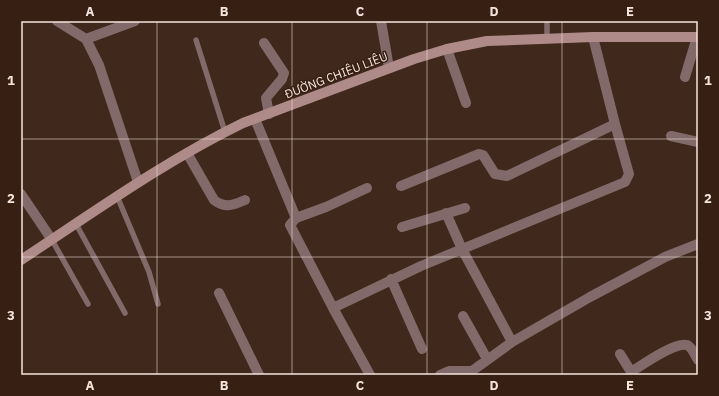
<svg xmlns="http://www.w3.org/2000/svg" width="719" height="396" font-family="'IBM Plex Sans',sans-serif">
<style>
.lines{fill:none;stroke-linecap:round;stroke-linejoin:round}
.lane{stroke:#816a69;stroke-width:5.5}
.street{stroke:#816a69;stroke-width:10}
.secondary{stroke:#ae8b89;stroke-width:10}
.grid{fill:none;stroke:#f6e5de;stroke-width:1;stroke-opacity:0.55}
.labels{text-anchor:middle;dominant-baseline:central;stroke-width:3;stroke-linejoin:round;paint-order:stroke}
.street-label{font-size:12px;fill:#f6e5de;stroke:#371f13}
.neatline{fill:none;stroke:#f6e5de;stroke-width:1.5}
.grid-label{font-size:13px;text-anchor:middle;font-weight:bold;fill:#f6e5de}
</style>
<rect width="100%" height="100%" fill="#41281c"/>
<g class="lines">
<!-- lane -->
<path class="lane" d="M547,21V39
M196,40L225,132
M117,196L149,272L158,304
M76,224L125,313
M52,240L88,304"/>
<!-- street -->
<path class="street" d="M57,21L86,39L99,65L138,182
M381,21L389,68
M86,39L135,21
M264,43L284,73L282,79L266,98L269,114
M447,49L466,103
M685,77L697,37
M255,119L296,218
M671,136L698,142
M187,153L214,200C226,209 233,205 245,200
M401,186L479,154L483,155L495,174L507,176L615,124L593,37
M367,188L326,207L296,218L290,225L333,308L421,266L625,182L629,174L615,124
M21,194L52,240
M446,213L462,249L512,342
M402,227L465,208
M391,279L422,349
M219,293L259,375
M333,308L370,375
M463,316L487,359
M620,354L633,375
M631,372C642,365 674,342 687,345C692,347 695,355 698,360
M440,375L449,371H472L512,342L590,297L665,257L698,244"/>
<!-- secondary -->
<path class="secondary" d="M21,260C94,212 165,161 243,123L414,59L447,49L487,41L593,37H698"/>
</g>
<!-- grid -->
<path class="grid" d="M157,21V375M292,21V375M427,21V375M562,21V375M21,139H698M21,257H698"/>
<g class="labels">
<!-- street labels -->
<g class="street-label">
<text transform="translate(336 75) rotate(-21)">ĐƯỜNG CHIÊU LIÊU</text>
</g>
</g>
<!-- border -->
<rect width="719" height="396" fill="none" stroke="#371f13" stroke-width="44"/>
<rect x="22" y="22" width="675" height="352" class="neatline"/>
<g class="grid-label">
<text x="90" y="16">A</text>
<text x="224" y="16">B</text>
<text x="360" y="16">C</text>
<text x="494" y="16">D</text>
<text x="630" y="16">E</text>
<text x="11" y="85">1</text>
<text x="708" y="85">1</text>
<text x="11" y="203">2</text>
<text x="708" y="203">2</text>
<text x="11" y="320">3</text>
<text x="708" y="320">3</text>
<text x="90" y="390">A</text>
<text x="224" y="390">B</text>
<text x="360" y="390">C</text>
<text x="494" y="390">D</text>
<text x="630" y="390">E</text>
</g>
</svg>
